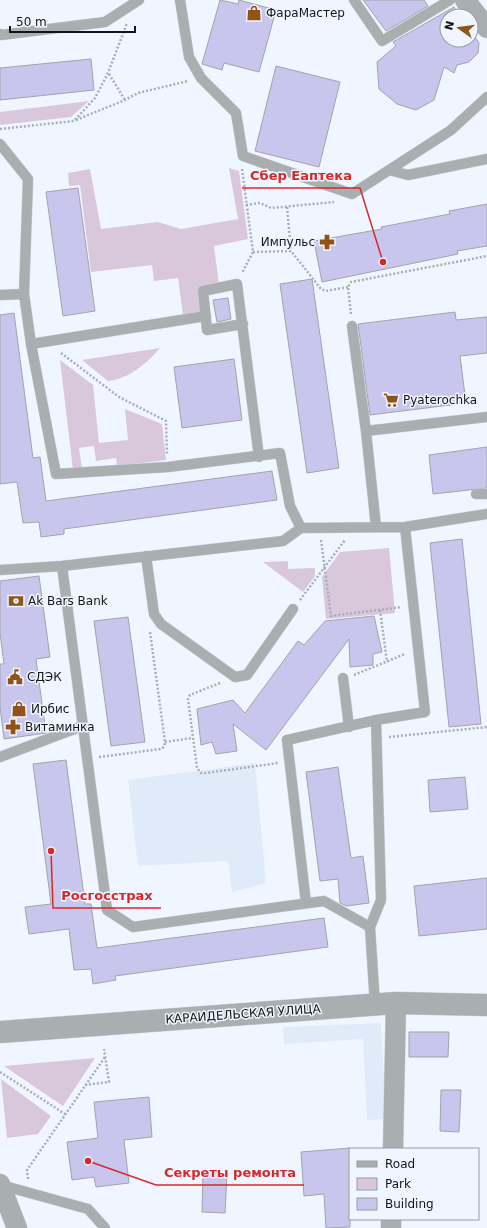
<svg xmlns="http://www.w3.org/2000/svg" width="487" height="1228" font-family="'DejaVu Sans',sans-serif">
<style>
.built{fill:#e0ebfa}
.green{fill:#d9c7db}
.building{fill:#c9c6ed;stroke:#a3a2ac}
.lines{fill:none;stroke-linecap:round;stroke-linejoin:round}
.service-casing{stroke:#cdd2da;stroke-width:11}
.minor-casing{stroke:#cdd2da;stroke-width:21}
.tertiary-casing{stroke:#cdd2da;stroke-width:23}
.path{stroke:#a9aeb5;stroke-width:2.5;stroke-dasharray:2 2;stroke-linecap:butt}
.service{stroke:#a9aeb0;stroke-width:10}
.minor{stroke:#a9aeb0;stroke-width:20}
.tertiary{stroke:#a9aeb0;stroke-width:22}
.labels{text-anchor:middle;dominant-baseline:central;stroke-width:3;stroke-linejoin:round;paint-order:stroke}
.poi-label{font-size:12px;fill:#131517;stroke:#f0f6ff;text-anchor:start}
.street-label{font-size:12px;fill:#131517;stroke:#f0f6ff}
.leader{fill:none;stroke:#d62828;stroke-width:1.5}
.callout-dot{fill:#d62828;stroke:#f0f6ff;stroke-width:1.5}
.callout-label{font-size:13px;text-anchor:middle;font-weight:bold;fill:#d62828;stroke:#f0f6ff;stroke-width:3;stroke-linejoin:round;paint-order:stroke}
</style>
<rect width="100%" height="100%" fill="#f0f6ff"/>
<!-- built -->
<path class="built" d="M255,763L266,883L232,892L228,861L138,866L128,780Z
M381,1023L386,1119L367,1120L363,1039L284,1044L283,1027Z"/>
<!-- green -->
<path class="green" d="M89,101L71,117L0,125V112Z
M229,168L239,171L248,239L214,246L219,285L199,288L202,313L183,315L178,278L154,281L152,265L91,272L80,185L69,186L68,173L90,169L101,229L158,222L181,229L238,219Z
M160,348C147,363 129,379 108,381L82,360Z
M60,360L93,385L99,443L128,440L125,409L162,424L166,460L117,466L116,458L96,461L94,446L79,448L82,469L73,470Z
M389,548L395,613L326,619L322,577L340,552Z
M288,561V569L315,568V576L303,592L263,562Z
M95,1058L63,1106L4,1066Z
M1,1079L51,1116L38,1134L7,1138Z"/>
<!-- building -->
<path class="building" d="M220,0L238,4L239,0L276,10L259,72L224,63L222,70L202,64Z
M363,0H424L428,6L386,31Z
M454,7L460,16H447V40H471V31L479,43L478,53L469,62L457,65L454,73L444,67L434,100L416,110L397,104L379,89L377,62L396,46L393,42Z
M91,59L94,90L0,100V68Z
M276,66L340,82L319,167L255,151Z
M78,188L95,311L63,316L46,192Z
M487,204V246L457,251L458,254L322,282L314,241L382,229L381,227L450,214L449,211Z
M312,279L339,468L307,473L280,284Z
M228,298L231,319L217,322L213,300Z
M455,312L456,320L487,317V353L460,356L466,403L370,415L358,324Z
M14,313L33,458L40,457L46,501L272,471L277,500L64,529V534L41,537L39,522L23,523L17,482L0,484V315Z
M234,359L242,420L182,428L174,367Z
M487,447V488L433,494L429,455Z
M462,539L481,724L449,727L430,543Z
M39,576L50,657L36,659L46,733L4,739L0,707V664H4L0,633V581Z
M374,616L382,652L373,654V665L350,667L349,639L266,750L233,724L237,751L216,754L212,742L201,745L197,709L233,700L245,713L298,641L304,645L325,621Z
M128,617L145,742L111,746L94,621Z
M66,760L85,904H91L97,948L324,918L328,947L115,976L116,980L93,984L91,969L74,970L69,929L29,934L25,907L51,904L33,764Z
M338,767L351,858L363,856L369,903L347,906L340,903L338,879L320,881L306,772Z
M465,777L468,809L430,812L428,780Z
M487,878V929L419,936L414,886Z
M409,1032H449L448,1057H409Z
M441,1090H461L459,1132L440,1131Z
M149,1097L152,1137L124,1140L129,1183L96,1187L94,1177L72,1180L67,1142L98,1138L94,1102Z
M350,1148V1227L326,1228L324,1194L304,1196L301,1152Z
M203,1173L227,1174L225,1213L202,1212Z"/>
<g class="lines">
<!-- service casing -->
<g class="service-casing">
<path id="service" d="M180,0L189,57L201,78L236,113L243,156L352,194L451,130L487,97
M354,0L382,41L450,0
M0,34L1,35L105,22L139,0
M0,144L28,179L24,294
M389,170L408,175L487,159
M0,295L24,294L31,344L56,474L168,467L280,453L290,506L301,528
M243,324L207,330L203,291L237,284L259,457
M352,326L366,431
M31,344L206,316
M476,494H487
M376,527L366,431L487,417
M146,556L154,614L161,624L235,677L247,675L293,609
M62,566L107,910L133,927L324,901L370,927
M0,570L62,566L283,541L301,528L405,527L487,514
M343,678L349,727
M0,757L82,726
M306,903L287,740L376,720
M375,1005L370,927L381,900L376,720L425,712L405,527
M1,1185L88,1209L105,1228"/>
</g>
<!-- minor casing -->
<g class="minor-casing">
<path id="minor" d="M465,0L487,28
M393,1149L396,1003
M0,1184L17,1228
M391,1228V1219"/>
</g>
<!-- tertiary casing -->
<g class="tertiary-casing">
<path id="tertiary" d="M0,1032L396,1003L487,1005"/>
</g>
<!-- path -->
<path class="path" d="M109,74L125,100
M76,120L125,100L138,93L188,81
M0,129L74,121L95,98L108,73L127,23
M242,169L253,252L242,273
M246,205L260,203L271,208L334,202
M287,207L291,251
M253,252L291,251L321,289L326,291L348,287
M351,314L348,287L351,282L487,256
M61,353L119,397L166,421L167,455
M321,540L331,616L401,607
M300,600L345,540
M380,610L387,662
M354,675L405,654
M220,683L190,695L188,699L197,768L201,773H206L278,763
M389,737L487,727
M165,742L192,738
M99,757L161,749L164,747L165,742L150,632
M0,1072L65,1114
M85,1085L109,1082L104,1049
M28,1179L27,1170L105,1057"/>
<!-- service -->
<use href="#service" class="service"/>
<!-- minor -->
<use href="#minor" class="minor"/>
<!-- tertiary -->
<use href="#tertiary" class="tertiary"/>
</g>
<!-- icons -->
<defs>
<g id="shop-bare" transform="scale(1.2)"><path d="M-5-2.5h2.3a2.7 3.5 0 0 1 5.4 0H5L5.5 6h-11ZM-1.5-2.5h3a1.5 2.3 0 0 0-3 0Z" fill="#915416" stroke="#f0f6ff" stroke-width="2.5" paint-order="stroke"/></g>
<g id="pharmacy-bare" transform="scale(1.2)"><path d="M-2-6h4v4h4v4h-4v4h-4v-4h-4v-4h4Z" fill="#915416" stroke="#f0f6ff" stroke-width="2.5" paint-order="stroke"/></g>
<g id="supermarket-bare" transform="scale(1.2)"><path d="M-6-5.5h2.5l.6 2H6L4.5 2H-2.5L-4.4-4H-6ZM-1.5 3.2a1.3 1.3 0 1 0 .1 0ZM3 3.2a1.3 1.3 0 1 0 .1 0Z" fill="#915416" stroke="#f0f6ff" stroke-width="2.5" paint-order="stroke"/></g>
<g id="bank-bare" transform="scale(1.2)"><path d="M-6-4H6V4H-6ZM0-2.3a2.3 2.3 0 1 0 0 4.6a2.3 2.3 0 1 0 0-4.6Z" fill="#915416" stroke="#f0f6ff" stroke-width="2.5" paint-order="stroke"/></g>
<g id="civic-bare" transform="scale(1.2)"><path d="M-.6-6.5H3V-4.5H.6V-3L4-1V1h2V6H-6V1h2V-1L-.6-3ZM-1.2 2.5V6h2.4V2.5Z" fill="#915416" stroke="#f0f6ff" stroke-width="2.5" paint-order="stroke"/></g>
</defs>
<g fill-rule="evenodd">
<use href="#shop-bare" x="254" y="13"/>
<use href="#pharmacy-bare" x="327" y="242"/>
<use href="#supermarket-bare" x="391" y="400"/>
<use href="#bank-bare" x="16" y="601"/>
<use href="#civic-bare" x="15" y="677"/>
<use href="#shop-bare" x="19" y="709"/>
<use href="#pharmacy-bare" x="13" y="727"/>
</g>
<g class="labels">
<!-- poi labels -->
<g class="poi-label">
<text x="266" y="13">ФараМастер</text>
<text x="315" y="242" text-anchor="end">Импульс</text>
<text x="403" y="400">Pyaterochka</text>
<text x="28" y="601">Ak Bars Bank</text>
<text x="27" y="677">СДЭК</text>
<text x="31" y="709">Ирбис</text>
<text x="25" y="727">Витаминка</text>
</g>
<!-- street labels -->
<g class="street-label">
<text transform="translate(243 1014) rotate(-4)">КАРАИДЕЛЬСКАЯ УЛИЦА</text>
</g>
</g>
<!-- callouts -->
<path class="leader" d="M383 262L360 188H242M51 851L53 908H161M88 1161L156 1185H304"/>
<g class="callout-dot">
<circle cx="383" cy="262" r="4"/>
<circle cx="51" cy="851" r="4"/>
<circle cx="88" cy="1161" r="4"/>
</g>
<g class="callout-label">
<text x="301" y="180">Сбер Еаптека</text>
<text x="107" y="900">Росгосстрах</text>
<text x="230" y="1177">Секреты ремонта</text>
</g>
<!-- legend -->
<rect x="349" y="1148" width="130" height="72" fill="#f0f6ff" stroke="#989ca2"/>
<rect x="357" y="1161" width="20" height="6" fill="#a9aeb0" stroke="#989ca2"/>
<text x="385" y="1168" font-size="12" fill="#131517">Road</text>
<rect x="357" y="1178" width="20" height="12" fill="#d9c7db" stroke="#989ca2"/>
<text x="385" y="1188" font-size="12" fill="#131517">Park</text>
<rect x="357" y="1198" width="20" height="12" fill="#c9c6ed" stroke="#989ca2"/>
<text x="385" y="1208" font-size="12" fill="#131517">Building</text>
<!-- north arrow -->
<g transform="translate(459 28) rotate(284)"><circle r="19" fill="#f0f6ff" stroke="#989ca2"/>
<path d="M0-3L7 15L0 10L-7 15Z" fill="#915416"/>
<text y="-6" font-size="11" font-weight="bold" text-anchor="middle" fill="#131517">N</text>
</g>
<!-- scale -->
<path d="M10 26v6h125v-6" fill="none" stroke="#131517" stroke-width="2"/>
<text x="16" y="26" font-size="12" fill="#131517" stroke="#f0f6ff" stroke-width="3" paint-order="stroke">50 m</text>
</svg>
